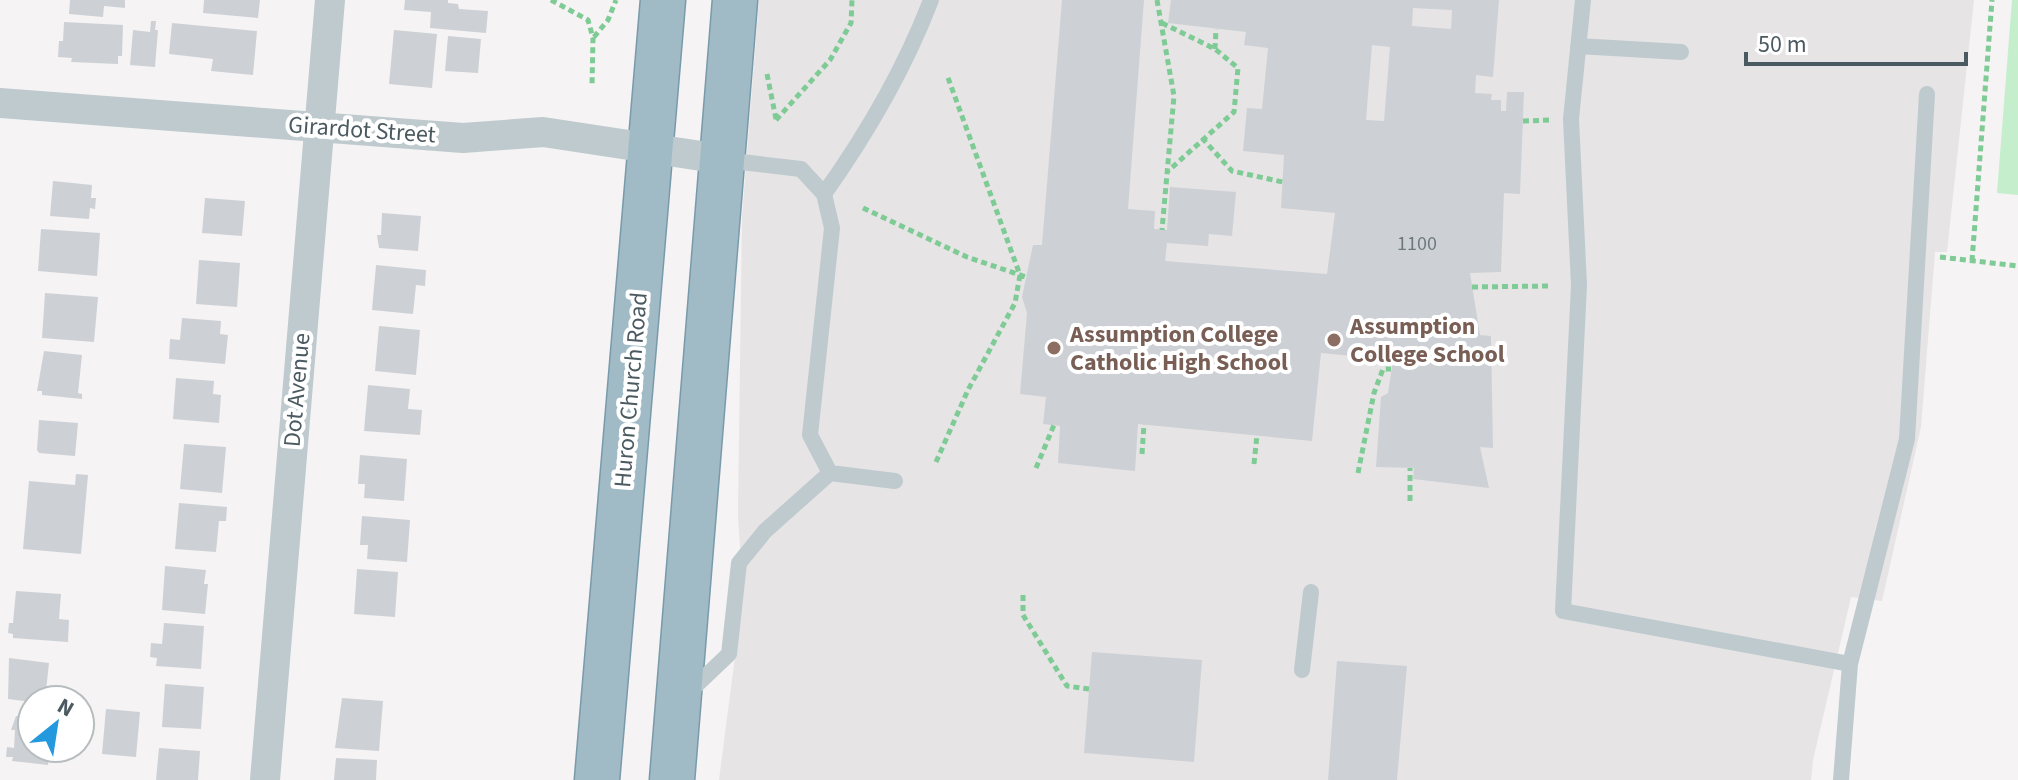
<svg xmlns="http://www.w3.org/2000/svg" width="2018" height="780" font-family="'Source Sans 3',sans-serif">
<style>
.education{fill:#e6e4e5}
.green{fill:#c5eecd}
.building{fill:#cdd1d5;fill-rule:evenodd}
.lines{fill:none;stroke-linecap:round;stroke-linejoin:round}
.trunk-casing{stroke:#799aaa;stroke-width:47}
.path{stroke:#7fcb96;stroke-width:5;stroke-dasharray:6 4;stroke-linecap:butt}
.service{stroke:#bfcace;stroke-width:16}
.minor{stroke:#bfcace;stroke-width:30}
.trunk{stroke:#a1bbc6;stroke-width:44}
.education-dot{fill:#8d6e63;stroke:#fff;stroke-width:3}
.labels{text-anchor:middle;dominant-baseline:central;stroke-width:8;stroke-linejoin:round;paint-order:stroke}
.number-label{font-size:20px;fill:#6c787d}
.street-label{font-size:24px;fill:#4b5a60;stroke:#fff}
.education-label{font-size:24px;font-weight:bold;fill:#785e54;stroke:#fff;text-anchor:start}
</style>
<rect width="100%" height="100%" fill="#f5f3f3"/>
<!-- education -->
<path class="education" d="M759,0H1974L1947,252H1935L1921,427L1882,601L1851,597L1813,760L1811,780H719L743,595L738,516L742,217Z"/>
<!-- green -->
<path class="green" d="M2012,0H2018V195L1997,193Z"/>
<!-- building -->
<path class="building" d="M70,0H125V8L104,6L103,17L69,14Z
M204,0H260L258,18L203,13Z
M405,0H448V3L458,4L459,9L488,11L486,33L430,28L431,12L404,10Z
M1062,0H1144L1128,209L1155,211L1154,229L1167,230L1170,187L1236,192L1232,236L1209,234L1208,246L1167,243L1165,261L1327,274L1335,213L1281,208L1284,155L1243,151L1247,108L1262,109L1268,48L1244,45L1246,32L1168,23L1171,0H1499L1493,77L1476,75L1475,93L1492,94L1491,100H1501V111H1506L1507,92H1524L1520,194L1504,193L1501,272L1470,273L1480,335L1491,336L1493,448L1480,447L1489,488L1413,479L1414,468L1376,467L1381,397L1388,393L1393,360L1321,353L1312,441L1138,424L1135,471L1058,463L1060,426L1043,424L1046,397L1020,394L1027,313L1022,297L1033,245H1042ZM1413,8L1452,10L1451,29L1412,26ZM1372,45L1390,47L1384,121L1366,120Z
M151,21H156L155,30H158L155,67L130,65L133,30L150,32Z
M64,22L123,25L122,56H118V64L71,62L72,58L58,57L59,41H63Z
M172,23L257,31L253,75L211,71L213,59L169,54Z
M394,30L437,34L432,88L389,84Z
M448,36L481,39L478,73L445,71Z
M53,181L92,185L91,198H96L95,209L90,208L89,219L50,216Z
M205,198L245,201L242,236L202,233Z
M382,213L421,216L418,251L379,248L377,235H381Z
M41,229L100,233L97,276L38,271Z
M199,260L240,263L237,307L196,304Z
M376,265L426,270L425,286L416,285L413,314L372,310Z
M45,293L98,297L94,342L42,338Z
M182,318L221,321L220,334L228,335L225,364L169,359L170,339L180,340Z
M379,326L420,330L416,375L375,371Z
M44,351L82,355L78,393L82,394V399L42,395V391H37Z
M176,378L214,381L213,394L221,395L219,423L173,419Z
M368,385L410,389L408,409L422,410L420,435L364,431Z
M39,420L78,423L75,456L39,453L37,450Z
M184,444L226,447L222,493L180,489Z
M360,455L407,459L404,501L364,498L365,484H358Z
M76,474L88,475L81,554L23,549L29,481L75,485Z
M179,503L227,507L226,521H219L216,552L175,549Z
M362,516L410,520L407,562L367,559L368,545H360Z
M165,566L206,570L204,584H208L205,614L162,610Z
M357,569L398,572L395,617L354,614Z
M16,591L61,594L59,619L69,620L68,642L13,638V634L8,633L9,623H13Z
M164,623L204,626L201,669L156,666L157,658L150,657L151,643L162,644Z
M1092,652L1202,660L1194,762L1084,753Z
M9,658L49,663L45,700L32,702L8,699Z
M1337,661L1407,666L1397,780H1328Z
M165,684L204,687L201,729L162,727Z
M342,698L383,701L379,751L335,748Z
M106,709L140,712L136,757L102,754Z
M16,716L32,718V748H50L48,765L12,761L13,757H6L7,747L14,748L15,730H11Z
M159,748L200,751L198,780H156Z
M336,758L377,760L376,780H334Z"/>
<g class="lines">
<!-- trunk casing -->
<g class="trunk-casing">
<path id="trunk" d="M597,780L663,0
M672,780L735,0"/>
</g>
<!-- path -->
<path class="path" d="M551,0L588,20L593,38L592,86
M1157,0L1174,96L1162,230
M1162,23L1215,49L1238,68L1234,112L1168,171
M594,37L608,20L616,0
M1215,49L1216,29
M767,74L776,119
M776,120L830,60L851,23L852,0
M1523,121L1550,120
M1202,138L1232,171L1283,182
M863,208L967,257L1026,277
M1940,257L2018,266
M1972,261L1992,0
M1472,287L1551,286
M1142,454L1144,424
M936,462L968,390L1015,303L1020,275L947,75
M1254,464L1257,435
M1036,468L1054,425
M1358,473L1374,393L1383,369H1391
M1410,501V468
M1023,595V615L1067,686L1089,689"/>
<!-- service -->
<path class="service" d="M1583,0L1571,119L1579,285L1563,611L1850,664
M1578,46L1681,52
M724,160L801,169L824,194L832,228L810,435L830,473
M824,194C866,135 905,68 931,0
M1302,670L1311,592
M688,693L729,654L739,563L765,531L830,473L895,481
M1841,780L1850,664L1907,439L1927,94"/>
<!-- minor -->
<path class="minor" d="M0,103L463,138L543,132L721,159
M265,780L330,0"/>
<!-- trunk -->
<use href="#trunk" class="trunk"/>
</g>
<!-- markers -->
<g class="education-dot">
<circle cx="1334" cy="340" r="8"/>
<circle cx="1054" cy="348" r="8"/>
</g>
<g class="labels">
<!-- number labels -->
<g class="number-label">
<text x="1417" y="244">1100</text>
</g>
<!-- street labels -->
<g class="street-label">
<text transform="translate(362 130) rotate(4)">Girardot Street</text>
<text transform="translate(297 390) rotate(-85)">Dot Avenue</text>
<text transform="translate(631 390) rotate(-85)">Huron Church Road</text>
</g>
<!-- education labels -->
<g class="education-label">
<text x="1350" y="326">Assumption<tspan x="1350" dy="28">College School</tspan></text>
<text x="1070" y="334">Assumption College<tspan x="1070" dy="28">Catholic High School</tspan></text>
</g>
</g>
<!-- north arrow -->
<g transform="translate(56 724) rotate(30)"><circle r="38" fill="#ffffff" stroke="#b7bdbf" stroke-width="2"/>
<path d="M0-6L14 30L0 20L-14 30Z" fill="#2599dd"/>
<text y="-12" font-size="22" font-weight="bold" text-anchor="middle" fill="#4b5a60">N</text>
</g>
<!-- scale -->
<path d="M1746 52v12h220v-12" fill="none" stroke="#4b5a60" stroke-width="4"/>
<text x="1758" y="52" font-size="24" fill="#4b5a60" stroke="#ffffff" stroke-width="6" paint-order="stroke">50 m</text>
</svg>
